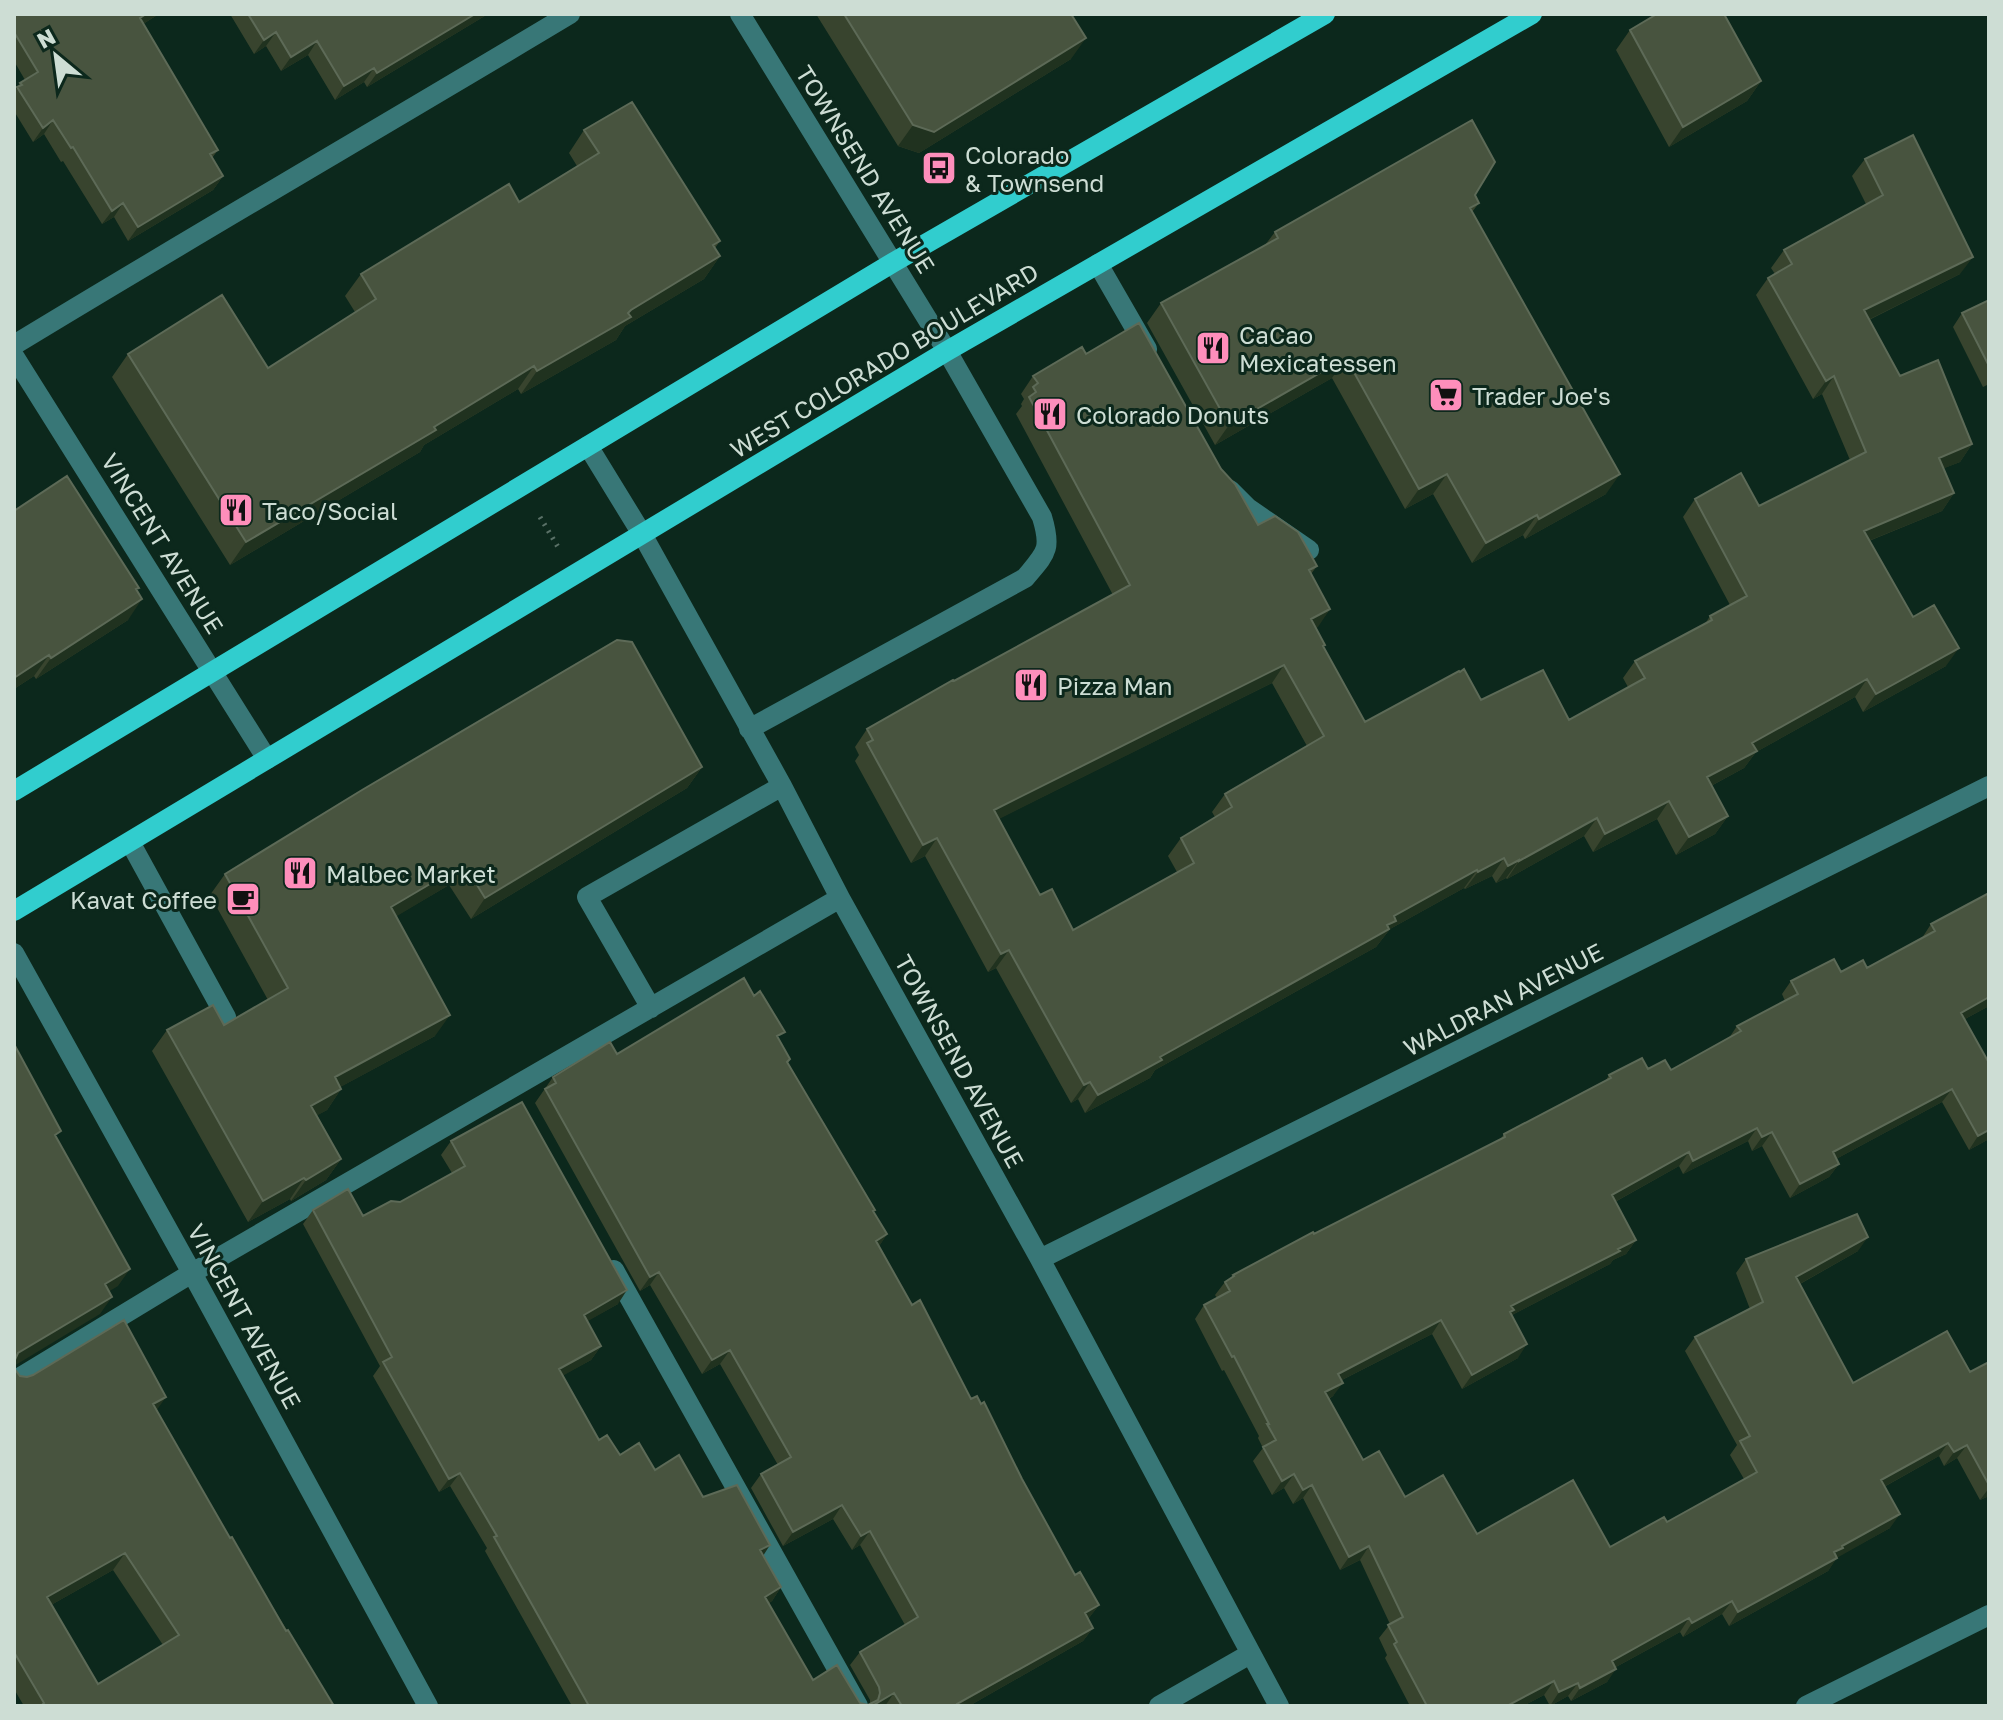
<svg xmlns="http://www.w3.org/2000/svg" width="2003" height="1720" font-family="'Golos Text',sans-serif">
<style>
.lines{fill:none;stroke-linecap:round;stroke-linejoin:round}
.path{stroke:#5a7167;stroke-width:5;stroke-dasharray:2 6;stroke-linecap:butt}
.minor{stroke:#387777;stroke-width:20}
.major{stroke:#31cdce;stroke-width:20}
.wall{fill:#38442e;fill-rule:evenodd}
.shaded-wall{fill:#20321f}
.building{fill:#48543f;stroke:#5d6a57;stroke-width:2;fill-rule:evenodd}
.labels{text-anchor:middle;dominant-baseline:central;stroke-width:6;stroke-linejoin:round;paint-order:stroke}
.poi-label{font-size:24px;fill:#cdddd4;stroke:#0c281c;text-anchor:start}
.street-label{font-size:24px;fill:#cdddd4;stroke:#0c281c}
</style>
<rect width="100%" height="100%" fill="#0c281c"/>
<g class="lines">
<!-- path -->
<path class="path" d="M540,517L558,547"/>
<!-- minor -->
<path class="minor" d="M740,14L947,351L1042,517C1052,550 1046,553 1025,578L749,729
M1098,264L1147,349
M14,345C198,233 385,125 570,14
M14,356L267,759
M588,446L642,534L782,786L840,898L1040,1259L1279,1706
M1230,490L1248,508L1309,550
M130,842L226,1017
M14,953L192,1273L428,1706
M651,1008L587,897L782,786
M1040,1259L1989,786
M614,1270L858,1706
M14,1381L192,1273L840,898
M1159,1706L1250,1654
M1806,1706L1989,1615"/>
<!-- major -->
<path class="major" d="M14,791L894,262L1325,14
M14,911L947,351L1532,14"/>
</g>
<!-- wall -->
<path class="wall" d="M14,14H159L143,24L218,150L212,158L223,176L213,190L128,241L114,217L102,224L63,161L61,162L44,134L33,142L14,111V92L20,83L25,80L14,61Z
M230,14H488L367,87L364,82L335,100L308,55L281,71L266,46L254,54Z
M816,14H1071V59L919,153L898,146Z
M1630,30L1761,81L1747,101L1669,147L1616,50Z
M584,130L720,241L715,248L720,256L704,279L625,326L616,340L521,394L518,389L424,445L420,452L230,565L112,377L128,354L268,368L355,312L345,296L361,274L519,202L577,166L569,153Z
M1865,159L1960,274L1869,320L1900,376L1972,444L1960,462L1944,468L1954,493L1942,511L1869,541L1913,617L1946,666L1863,712L1855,697L1756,752L1744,768L1711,786L1728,816L1715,834L1676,855L1657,819L1593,852L1584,836L1507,879L1506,878L1496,883L1492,876L1465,889L1464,888L1390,929L1376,947L1155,1070L1150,1078L1085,1113L1078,1099L1071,1103L996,968L988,972L925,856L911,863L855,761L859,755L855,747L867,729L1113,595L1016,414L1022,406L1021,404L1024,399L1021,394L1033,376L1086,354L1221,469L1258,525L1317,566L1311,574L1330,609L1316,628L1325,645L1323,647L1365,722L1481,700L1569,720L1628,687L1623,678L1635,661L1705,624L1710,616L1730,605L1683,517L1695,499L1759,506L1850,460L1822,394L1813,399L1756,295L1768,278L1775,274L1771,268L1784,250L1866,204L1852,176ZM1272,683L1307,746L1225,794L1212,812L1215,817L1181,838L1168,856L1177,872L1073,930L1040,895L998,819Z
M1475,195L1479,203L1472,212L1606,494L1525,539L1523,535L1472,563L1433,494L1405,509L1332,378L1215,445L1147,323L1161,303L1265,245L1275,232Z
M1989,300V384L1983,387L1953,327L1962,313Z
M14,511L137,591L128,620L36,679L34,676L14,689Z
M702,767L687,788L471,919L449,885L396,916L435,1036L340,1087L341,1089L327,1110L317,1115L341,1159L326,1180L291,1201L290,1199L248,1222L152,1051L167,1030L224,1025L268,1000L210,895L225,874Z
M1931,924L1989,1006L1965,1019L1989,1063V1139L1969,1150L1942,1102L1836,1159L1839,1164L1829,1177L1790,1198L1762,1146L1752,1151L1748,1141L1683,1174L1679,1166L1615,1202L1636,1240L1626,1254L1613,1260L1610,1264L1512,1315L1518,1358L1462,1389L1432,1334L1342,1380L1333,1396L1329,1399L1363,1460L1405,1497L1477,1534L1610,1547L1667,1522L1744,1479L1730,1455L1737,1445L1685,1351L1695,1337L1750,1309L1736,1273L1746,1259L1858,1251L1800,1284L1853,1383L1970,1372L1989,1362V1496L1980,1500L1957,1458L1944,1466L1939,1456L1884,1487L1890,1528L1837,1557L1828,1571L1729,1626L1722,1614L1683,1637L1680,1632L1616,1667L1607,1682L1571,1701L1568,1696L1550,1706L1544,1695L1523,1706H1410L1385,1658L1387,1655L1379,1638L1390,1624L1360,1560L1340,1570L1303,1498L1293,1504L1284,1488L1272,1495L1253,1461L1263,1448L1258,1438L1259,1436L1224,1370L1222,1371L1195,1319L1204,1305L1217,1298L1215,1295L1225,1282L1231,1278L1233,1275L1500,1140L1504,1134L1605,1082L1609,1075L1648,1069L1671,1070L1729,1038L1737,1026L1785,1001L1782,994L1791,981L1867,968L1922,938Z
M779,1040L790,1059L788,1063L875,1210L874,1212L887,1234L879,1246L912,1305L1022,1479L1075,1575L1099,1605L1088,1619L1093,1628L1083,1641L969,1706H572L485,1551L487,1548L450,1486L439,1492L373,1376L380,1366L303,1224L313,1210L363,1216L400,1202L452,1173L441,1155L451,1141L618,1304L587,1321L601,1346L591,1360L563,1375L599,1440L620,1455L655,1470L703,1497L763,1555L781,1587L772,1601L769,1603L813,1680L860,1703L868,1705L870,1704V1700L850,1665L860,1652L905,1625L860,1545L852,1550L833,1519L783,1546L751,1488L761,1474L778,1465L720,1364L702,1374L650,1285L640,1291L535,1103L553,1077L617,1054Z
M14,1368L20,1376L157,1410L230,1538L334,1706H24L14,1689ZM113,1570L163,1645L98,1684L51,1605Z"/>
<!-- shaded-wall -->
<path class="shaded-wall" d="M146,14H159L130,32L140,18Z
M475,14H488L367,87L377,73Z
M276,32L266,46L254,54L264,40Z
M1086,38L1071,59L919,153L898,146L913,125Z
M317,41L308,55L281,71L291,57Z
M374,68L364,82L335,100L344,86Z
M1761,81L1747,101L1669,147L1683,127Z
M53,120L44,134L33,142L43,128Z
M223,176L213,190L128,241L138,227Z
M123,203L114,217L102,224L112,211Z
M720,256L704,279L625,326L616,340L521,394L537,371L631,310Z
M1973,257L1960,274L1852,328L1864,310Z
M1346,358L1332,378L1215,445L1229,425Z
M534,366L518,389L424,445L420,452L230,565L246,542Z
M1834,376L1822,394L1813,399L1826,381Z
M1972,444L1960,462L1927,475L1939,458Z
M1447,474L1433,494L1405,509L1419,489Z
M1620,474L1606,494L1525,539L1539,519Z
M1954,493L1942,511L1851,548L1864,531Z
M1537,515L1523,535L1472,563L1486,543Z
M142,599L128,620L36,679L51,658Z
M1330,609L1318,627L1299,637L1311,619Z
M1959,648L1946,666L1863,712L1876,694Z
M49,655L34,676L14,689V678Z
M1284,665L1272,683L981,828L994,810Z
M1867,679L1855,697L1756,752L1744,768L1694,795L1707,777L1752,743Z
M702,767L687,788L471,919L485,898Z
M1669,801L1657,819L1593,852L1605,834Z
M1728,816L1715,834L1676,855L1689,837Z
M1597,818L1584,836L1507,879L1519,861Z
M937,838L925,856L911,863L923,845Z
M1504,858L1492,876L1465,889L1478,872Z
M1519,860L1506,878L1496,883L1508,866Z
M464,864L449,885L377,928L391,907Z
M1477,870L1464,888L1390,929L1376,947L1155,1070L1150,1078L1085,1113L1098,1095L1394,916Z
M1009,950L996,968L988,972L1001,954Z
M1989,997V1006L1952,1026L1961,1013Z
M450,1015L435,1036L320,1098L335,1077Z
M1090,1082L1078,1099L1071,1103L1084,1085Z
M341,1089L327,1110L296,1127L311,1106Z
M1952,1089L1942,1102L1823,1166L1833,1152Z
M1757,1128L1748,1141L1683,1174L1693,1161Z
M1989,1130V1139L1969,1150L1978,1136Z
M1772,1132L1762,1146L1752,1151L1762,1137Z
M1689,1152L1679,1166L1602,1209L1612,1195Z
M341,1159L326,1180L291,1201L306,1180Z
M1839,1164L1829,1177L1790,1198L1800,1184Z
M304,1178L290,1199L248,1222L263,1201Z
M887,1234L878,1248L876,1241Z
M1868,1237L1858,1251L1787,1291L1796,1277Z
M1636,1240L1626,1254L1613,1260L1610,1264L1510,1316L1511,1306Z
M130,1269L118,1286L93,1301L105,1284Z
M659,1272L650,1285L640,1291L650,1277Z
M627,1290L618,1304L574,1329L584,1315Z
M112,1297L100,1314L14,1366V1360L18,1353Z
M1441,1320L1432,1334L1328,1387L1338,1374Z
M1527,1344L1518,1358L1462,1389L1472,1375Z
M601,1346L591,1360L550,1383L559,1369Z
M730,1350L720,1364L702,1374L712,1360Z
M1343,1383L1333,1396L1315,1406L1325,1392Z
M166,1397L154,1414L153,1404Z
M1948,1443L1939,1456L1871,1494L1881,1480Z
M1967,1445L1957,1458L1944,1466L1954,1452Z
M460,1473L450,1486L439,1492L449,1479Z
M1294,1474L1284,1488L1272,1495L1282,1481Z
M1312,1485L1303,1498L1293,1504L1303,1490Z
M1989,1488V1496L1980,1500Z
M842,1505L833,1519L783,1546L793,1532Z
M1900,1514L1890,1528L1835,1559L1837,1558L1828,1571L1729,1626L1738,1612L1834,1552L1842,1546Z
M870,1531L860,1545L852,1550L861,1536Z
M770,1545L761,1559L760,1550Z
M1369,1546L1360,1560L1340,1570L1349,1557Z
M125,1553L113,1570L35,1614L47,1597Z
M781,1587L772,1601L756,1610L765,1597Z
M1732,1601L1722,1614L1683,1637L1692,1623Z
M1099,1605L1089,1618L1075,1626L1085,1613Z
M1689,1618L1680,1632L1603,1674L1612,1661Z
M1093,1628L1083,1641L969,1706H956Z
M1616,1669L1607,1682L1571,1701L1580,1688Z
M1554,1681L1544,1695L1523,1706H1507Z
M1578,1683L1568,1696L1550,1706L1559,1692Z
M894,1693L885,1706H872Z"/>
<!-- building -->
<path class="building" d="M14,14H146L140,18L218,150L210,154L223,176L138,227L123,203L112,211L73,147L71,148L53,120L43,128L17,87L22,85L20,83L38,72L14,32Z
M248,14H475L377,73L374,68L344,86L317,41L291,57L276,32L264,40Z
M844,14H1071L1086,38L934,132L913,125Z
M1657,14H1724L1761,81L1683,127L1630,30Z
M632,102L720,241L713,245L720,256L631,310L628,313L631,317L537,371L534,366L434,427L436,430L246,542L128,354L222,295L268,368L376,299L361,274L509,184L519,202L599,153L584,130Z
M1472,120L1495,162L1475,195L1479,203L1470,208L1620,474L1539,519L1537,515L1486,543L1447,474L1419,489L1346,358L1229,425L1161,303L1278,238L1275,232Z
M1913,135L1973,257L1864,310L1900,376L1938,360L1972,444L1939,458L1954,493L1864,531L1913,617L1934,605L1959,648L1876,694L1867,679L1752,743L1757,751L1707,777L1728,816L1689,837L1669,801L1605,834L1597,818L1519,861V860L1508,866L1504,858L1478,872L1477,870L1394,916L1396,921L1387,925L1389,929L1160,1057L1162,1060L1098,1095L1090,1082L1084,1085L1009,950L1001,954L937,838L923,845L867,743L873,740L867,729L953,680L954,681L1130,585L1029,397L1036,392L1033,387L1038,383L1033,376L1082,347L1086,354L1139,323L1221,469L1235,484L1258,525L1275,516L1298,532L1317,566L1309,570L1330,609L1311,619L1325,645L1323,646L1365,722L1459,671L1460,672L1464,669L1481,700L1543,670L1569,720L1645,678L1635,661L1712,620L1710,616L1747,596L1695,499L1741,473L1759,506L1866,452L1834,376L1826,381L1768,278L1792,264L1784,250L1883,195L1865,159ZM1284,665L1324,736L1225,794L1232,807L1181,838L1194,863L1073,930L1052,889L1040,895L994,810Z
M1989,300V366L1962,313Z
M67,476L139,588L136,589L142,599L51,658L49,655L14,678V511Z
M617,640L632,642L702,767L485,898L464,864L391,907L450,1015L335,1077L341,1089L311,1106L341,1159L306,1180L304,1178L263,1201L167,1030L213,1005L224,1025L288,988L225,874L362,790Z
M1989,893V997L1961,1013L1989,1063V1130L1978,1136L1952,1089L1833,1152L1839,1164L1800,1184L1772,1132L1762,1137L1757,1128L1693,1161L1689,1152L1612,1195L1636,1240L1618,1249L1620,1251L1511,1306L1514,1310L1510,1312L1527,1344L1472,1375L1441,1320L1338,1374L1343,1383L1325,1392L1363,1460L1379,1451L1405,1497L1443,1475L1477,1534L1573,1480L1610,1547L1664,1517L1667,1522L1757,1472L1740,1441L1750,1436L1695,1337L1763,1302L1746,1259L1857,1214L1868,1237L1796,1277L1853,1383L1947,1331L1970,1372L1989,1362V1485L1967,1445L1954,1452L1948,1443L1881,1480L1900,1514L1842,1546L1843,1548L1834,1552L1837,1558L1738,1612L1732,1601L1692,1623L1689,1618L1612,1661L1616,1669L1580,1688L1578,1683L1559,1692L1554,1681L1507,1706H1427L1394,1644L1397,1642L1388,1625L1403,1617L1369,1546L1349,1557L1312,1485L1303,1490L1294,1474L1282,1481L1263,1447L1276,1440L1267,1424H1269L1234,1356L1232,1357L1204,1305L1230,1291L1225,1282L1234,1276L1233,1275L1313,1232L1314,1234L1505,1137L1504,1134L1611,1078L1609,1075L1642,1058L1648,1069L1665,1060L1671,1070L1741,1031L1737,1026L1798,994L1791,981L1834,959L1841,972L1863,960L1867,968L1935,931L1931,924Z
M744,978L754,996L760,991L785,1032L777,1036L790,1059L787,1062L875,1210L873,1211L887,1234L876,1241L912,1305L920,1300L971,1399L977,1396L981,1404L984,1402L1022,1479L1075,1575L1080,1572L1099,1605L1085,1613L1093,1628L957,1704L958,1706H902L894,1693L872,1706H589L494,1537L497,1536L460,1473L449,1479L383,1362L392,1357L313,1210L348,1189L363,1216L391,1201L400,1202L465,1166L451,1141L522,1102L627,1290L584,1315L601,1346L559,1369L599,1440L607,1435L620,1455L639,1443L655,1470L679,1455L703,1497L737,1485L770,1545L760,1550L781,1587L765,1597L813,1680L837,1665L860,1703L868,1705L878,1700L880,1693L879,1687L860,1652L918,1617L870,1531L861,1536L842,1505L793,1532L761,1474L791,1457L730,1350L712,1360L659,1272L650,1277L545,1089L556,1083L553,1077L610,1042L617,1054Z
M14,1044L61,1131L55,1135L130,1269L105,1284L112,1297L18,1353L14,1362Z
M124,1320L166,1397L153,1404L230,1538L232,1537L286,1631L288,1630L334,1706H41L44,1703L14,1652V1368L20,1376L27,1377L33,1375ZM125,1553L179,1635L98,1684L47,1597Z"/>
<!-- icons -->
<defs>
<g id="bus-square" transform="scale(1.8)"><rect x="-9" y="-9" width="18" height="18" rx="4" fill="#fe8ebb" stroke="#0c281c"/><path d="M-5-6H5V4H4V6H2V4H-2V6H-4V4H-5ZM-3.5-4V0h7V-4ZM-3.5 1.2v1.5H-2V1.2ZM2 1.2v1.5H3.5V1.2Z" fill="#111"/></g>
<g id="restaurant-square" transform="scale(1.8)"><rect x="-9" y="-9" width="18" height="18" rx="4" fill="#fe8ebb" stroke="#0c281c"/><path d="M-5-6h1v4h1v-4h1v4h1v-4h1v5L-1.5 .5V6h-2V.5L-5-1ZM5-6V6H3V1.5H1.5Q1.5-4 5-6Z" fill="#111"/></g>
<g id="supermarket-square" transform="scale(1.8)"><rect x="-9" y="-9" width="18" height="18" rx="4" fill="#fe8ebb" stroke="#0c281c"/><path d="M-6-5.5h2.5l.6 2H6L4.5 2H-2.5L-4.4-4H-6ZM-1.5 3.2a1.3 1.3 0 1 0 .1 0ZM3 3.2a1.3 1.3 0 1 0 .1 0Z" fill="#111"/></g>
<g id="cafe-square" transform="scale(1.8)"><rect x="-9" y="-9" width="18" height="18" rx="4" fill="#fe8ebb" stroke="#0c281c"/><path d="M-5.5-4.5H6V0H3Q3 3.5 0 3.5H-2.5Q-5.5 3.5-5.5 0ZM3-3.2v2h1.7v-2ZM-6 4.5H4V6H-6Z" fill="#111"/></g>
</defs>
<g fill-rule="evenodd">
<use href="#bus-square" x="939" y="168"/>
<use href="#restaurant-square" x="1213" y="348"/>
<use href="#supermarket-square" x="1446" y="395"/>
<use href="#restaurant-square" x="1050" y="414"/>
<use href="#restaurant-square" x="236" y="510"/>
<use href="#restaurant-square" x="1031" y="685"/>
<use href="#restaurant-square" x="300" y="873"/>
<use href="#cafe-square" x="243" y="899"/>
</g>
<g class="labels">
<!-- poi labels -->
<g class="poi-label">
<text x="965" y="154">Colorado<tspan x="965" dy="28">&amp; Townsend</tspan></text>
<text x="1239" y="334">CaCao<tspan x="1239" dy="28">Mexicatessen</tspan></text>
<text x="1472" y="395">Trader Joe's</text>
<text x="1076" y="414">Colorado Donuts</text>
<text x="262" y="510">Taco/Social</text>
<text x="1057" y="685">Pizza Man</text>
<text x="326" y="873">Malbec Market</text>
<text x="217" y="899" text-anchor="end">Kavat Coffee</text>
</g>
<!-- street labels -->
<g class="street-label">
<text transform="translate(866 169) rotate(58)">TOWNSEND AVENUE</text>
<text transform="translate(884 360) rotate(-31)">WEST COLORADO BOULEVARD</text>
<text transform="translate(163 543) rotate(58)">VINCENT AVENUE</text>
<text transform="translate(1503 999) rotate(-27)">WALDRAN AVENUE</text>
<text transform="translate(960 1061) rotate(61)">TOWNSEND AVENUE</text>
<text transform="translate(245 1316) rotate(61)">VINCENT AVENUE</text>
</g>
</g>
<!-- border -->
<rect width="2003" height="1720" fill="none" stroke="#cdddd4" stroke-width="32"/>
<!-- north arrow -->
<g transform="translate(56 56) rotate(331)" stroke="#0c281c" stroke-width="6" paint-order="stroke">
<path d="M0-6L14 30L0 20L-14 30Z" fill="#cdddd4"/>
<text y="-12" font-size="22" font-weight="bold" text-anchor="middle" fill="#cdddd4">N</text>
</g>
</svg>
